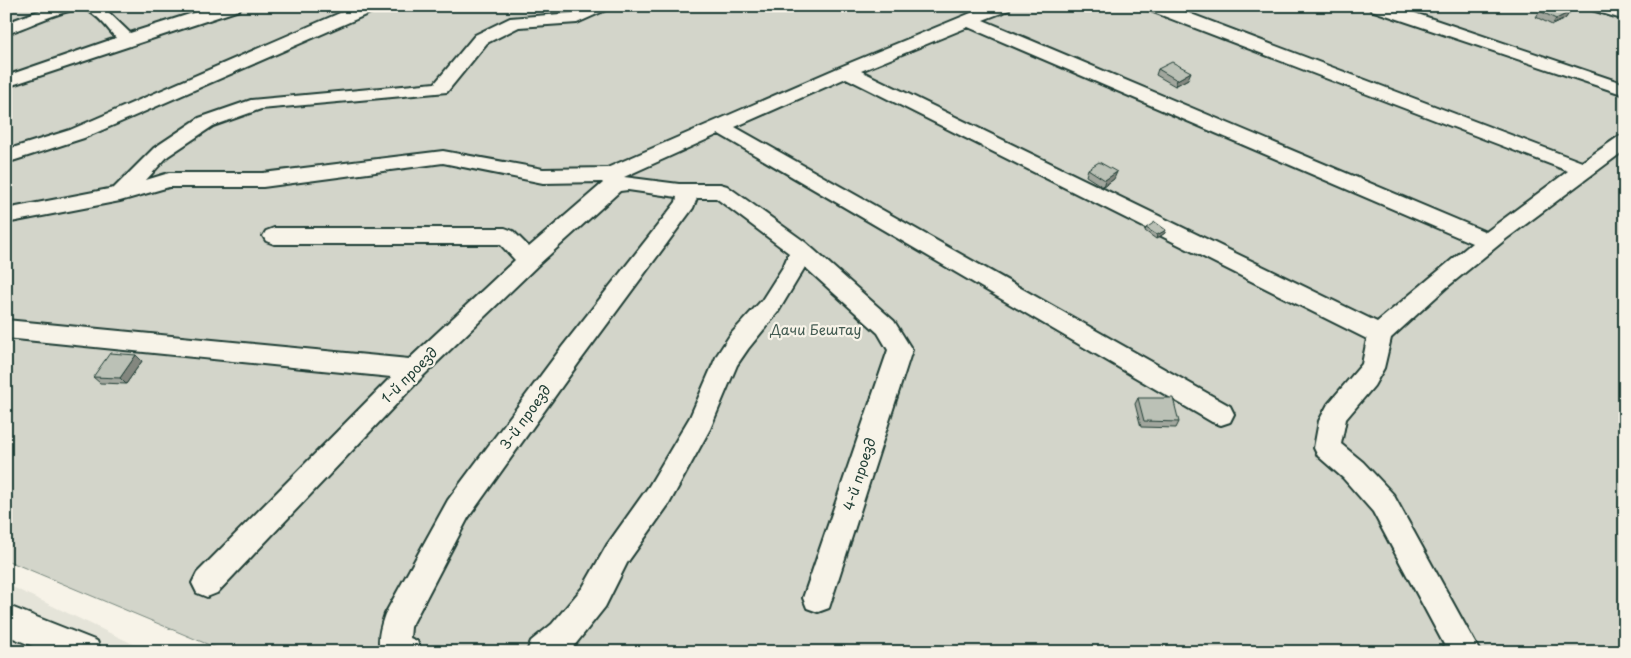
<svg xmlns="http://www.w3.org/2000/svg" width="1631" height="658" font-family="'Playpen Sans',sans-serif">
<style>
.built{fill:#e5e4d9}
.green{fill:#d3d5ca;stroke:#79897f}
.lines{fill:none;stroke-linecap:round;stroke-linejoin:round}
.minor-casing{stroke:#1f3d34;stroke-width:4}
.minor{fill:#f7f3e8;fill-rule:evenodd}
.wall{fill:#a1a69d;stroke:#1f3d34}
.shaded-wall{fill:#83877f;stroke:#1f3d34}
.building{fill:#bbc1b6;stroke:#1f3d34}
.labels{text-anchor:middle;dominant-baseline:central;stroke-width:4.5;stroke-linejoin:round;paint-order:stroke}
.park-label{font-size:14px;fill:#435b52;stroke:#f7f3e8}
.street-label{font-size:14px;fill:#1f3d34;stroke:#f7f3e8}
</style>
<rect width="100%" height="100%" fill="#f7f3e8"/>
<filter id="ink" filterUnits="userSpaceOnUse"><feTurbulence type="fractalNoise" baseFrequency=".02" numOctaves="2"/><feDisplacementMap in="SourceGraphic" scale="10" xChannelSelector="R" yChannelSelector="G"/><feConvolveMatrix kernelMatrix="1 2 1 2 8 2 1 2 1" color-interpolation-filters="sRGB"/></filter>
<g filter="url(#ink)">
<!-- built -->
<path class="built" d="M6,584L150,652H6Z"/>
<!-- green -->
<path class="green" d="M6,6H1625V652H226L6,560Z"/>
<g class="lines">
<!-- minor casing -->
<g class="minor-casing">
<path id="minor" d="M52,6H102L130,33L215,6H241L239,10L6,87V76L116,38C108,29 99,16 88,11C70,4 25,29 6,34V23Z
M356,6H379L377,10L84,138L6,163V150L70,130Z
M587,6H608L606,10L577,23L519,27L487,43L447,92L261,109L213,126L168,156L146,180L169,173H263L443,151L543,169L607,168L840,67L988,6H1011L1009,10L983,20L1486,232L1568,171L1148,10L1146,6H1170L1582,162L1618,137L1625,135V150L1506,239L1446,288L1391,338L1384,368L1374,386L1346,419L1341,444L1363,462L1393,494L1480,652H1448L1373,512L1343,478L1318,456L1314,448L1319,421L1328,404L1362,364L1367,339L846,78L735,127L1230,406L1234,414L1230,422L1221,425L1212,422L719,134L624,177L679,184H720L727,186L805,242L894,321L912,350L829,608L818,612L807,608L803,598L888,350L878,333L805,267L778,312L748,349L737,365L710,429L669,504L627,563L605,607L574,646L567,652H527L531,641L552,624L583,587L607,545L649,486L690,417L717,355L730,335L762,300L783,267L789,253L716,198H697L693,208L580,361L468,518L411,627L410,638L417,641L421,652H381C376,641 381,625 385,614L448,500L562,347L676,202L677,197L628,190L620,191L537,266L423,376L217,593L207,597L197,593L192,583L197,573L391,377L6,338V320L409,359L515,260L500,244H274L266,241L263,236L266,231L274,228H505L513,231L529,247L603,183L602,182L543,183L443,163L263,187H169L120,201L6,223V209L114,188L154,148L199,118L251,100L435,83L475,35L510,18L573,13ZM968,27L1472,243L1377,322L861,71Z
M1369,6H1394L1625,84V95L1371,10Z
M1590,6H1615L1625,9V20L1592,10Z
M6,605L97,641L101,652H47L6,635Z"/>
</g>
<!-- minor -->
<use href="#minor" class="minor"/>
</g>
<!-- wall -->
<path class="wall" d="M1540,11L1570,12L1565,19L1552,25L1536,17Z
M1158,69L1188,79L1175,86L1156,75Z
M1088,169L1114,179L1103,187L1086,176Z
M1146,228L1165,233L1156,239L1145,231Z
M136,355L142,361L126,384L100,383L93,377Z
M1138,398L1179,422L1176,428L1141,427L1135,404Z"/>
<!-- shaded-wall -->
<path class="shaded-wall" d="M1570,12L1565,19L1552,25L1556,19Z
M1191,72L1188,79L1175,86L1177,80Z
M1117,172L1114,179L1103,187L1105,180Z
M1166,230L1165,233L1156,239L1157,235Z
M136,355L142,361L126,384L120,378Z"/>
<!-- building -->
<path class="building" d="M1550,6H1556L1570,12L1556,19L1540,11Z
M1172,62L1191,72L1177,80L1158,69Z
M1099,162L1117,172L1105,180L1088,169Z
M1155,222L1166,230L1157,235L1146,228Z
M110,353L136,355L120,378L93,377Z
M1138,398H1173L1179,422L1144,421Z"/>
</g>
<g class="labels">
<!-- park labels -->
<g class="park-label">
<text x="816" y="329">Дачи Бештау</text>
</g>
<!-- street labels -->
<g class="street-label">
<text transform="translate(409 375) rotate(-45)">1-й проезд</text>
<text transform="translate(525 417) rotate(-54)">3-й проезд</text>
<text transform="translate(859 474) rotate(-72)">4-й проезд</text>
</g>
</g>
<!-- margin -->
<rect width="1631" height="658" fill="none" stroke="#f7f3e8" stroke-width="25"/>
<rect x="12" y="12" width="1606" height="633" fill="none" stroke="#1f3d34" stroke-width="2" filter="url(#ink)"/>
</svg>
